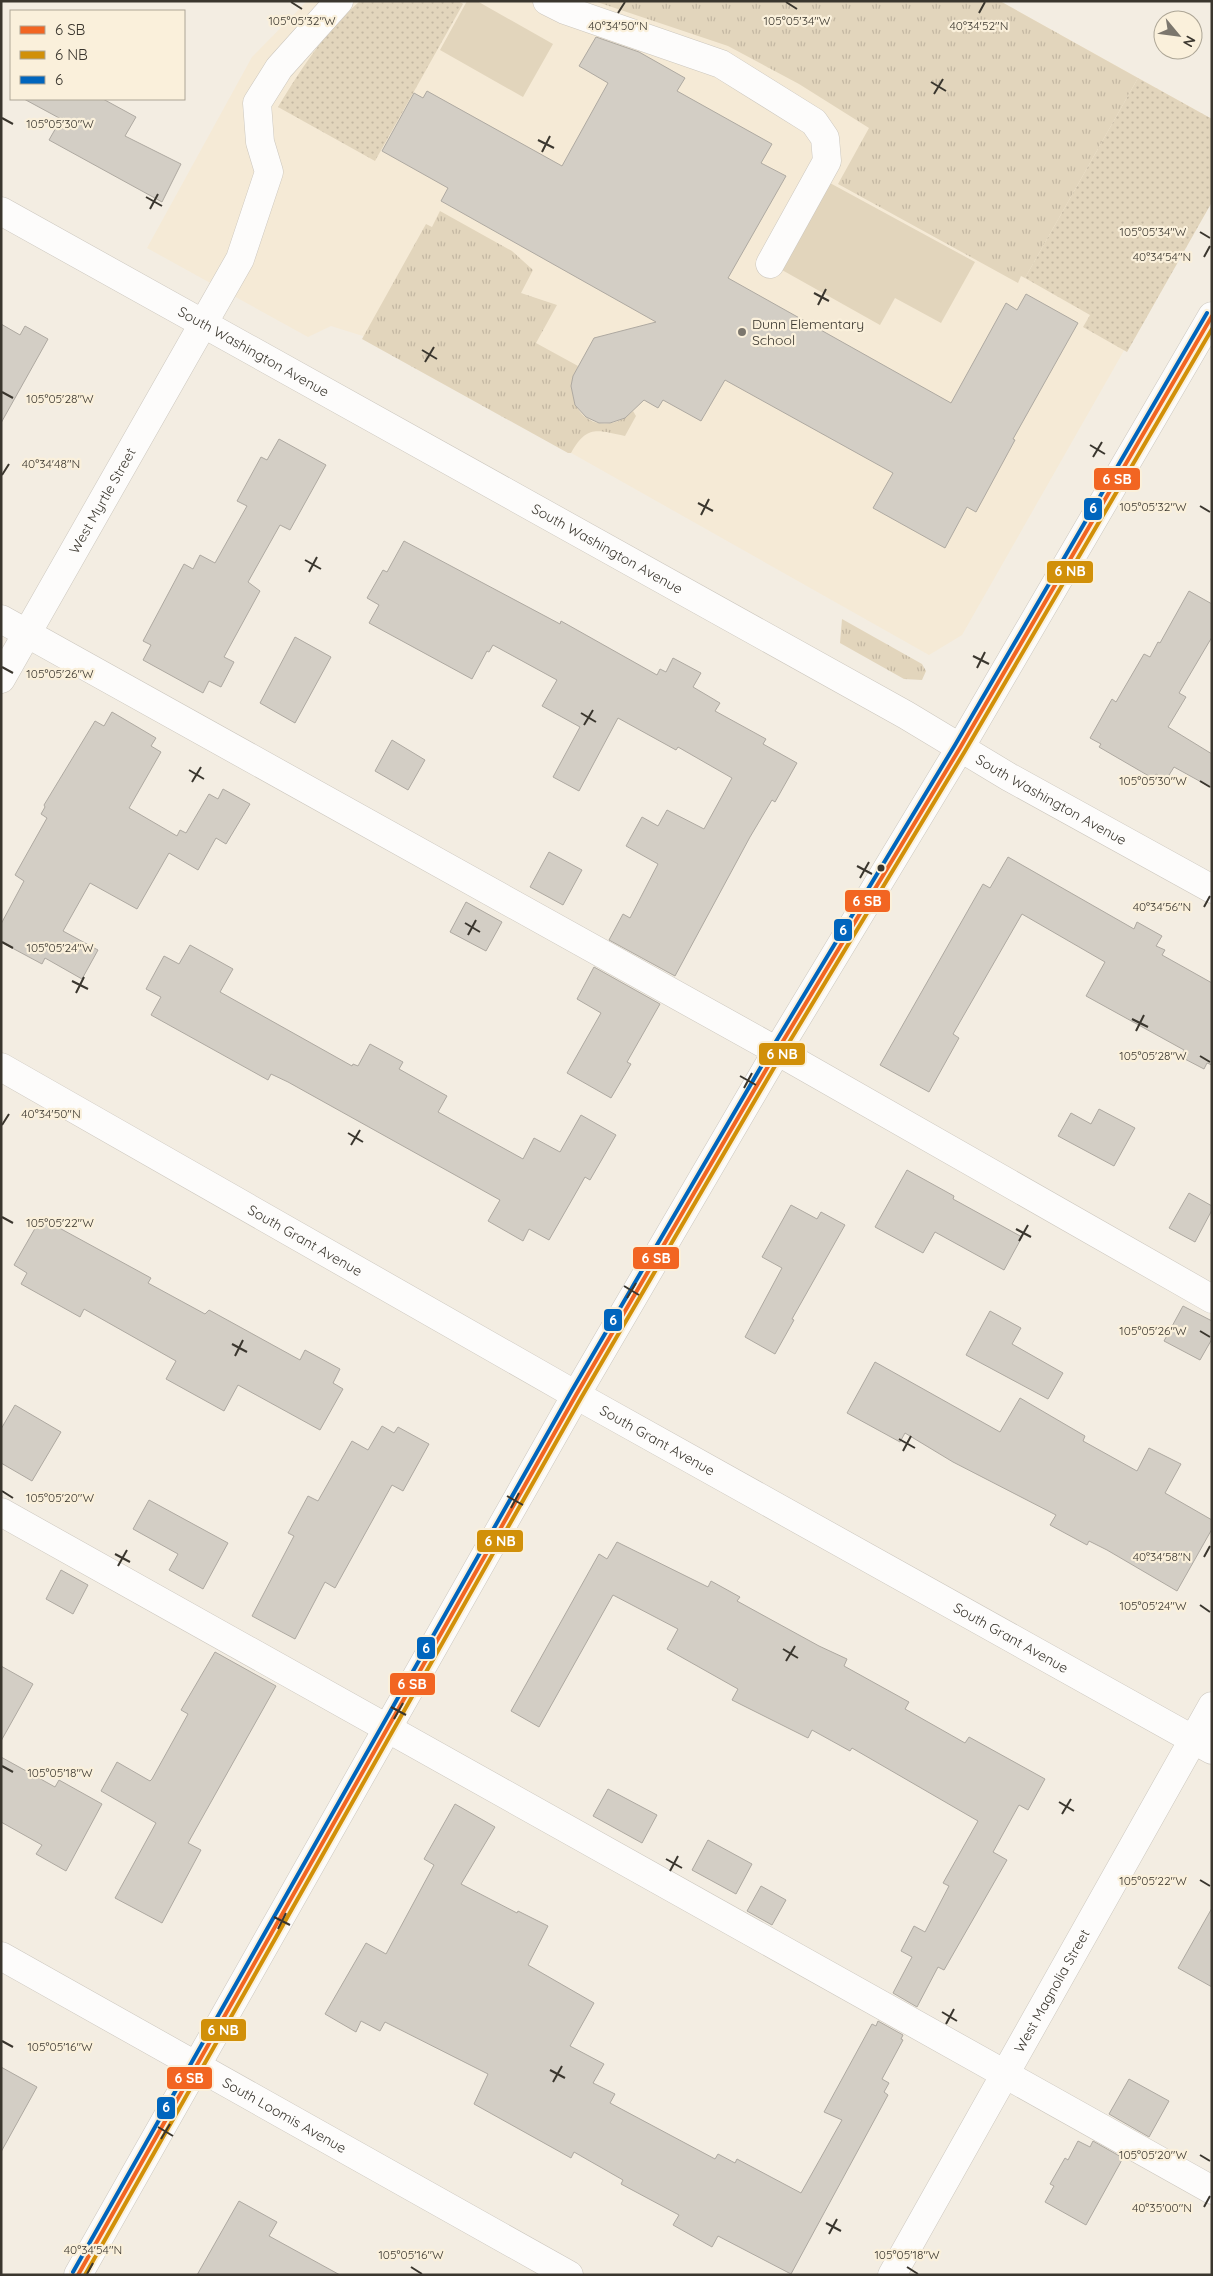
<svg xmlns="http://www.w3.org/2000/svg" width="1213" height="2276" font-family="Quicksand,sans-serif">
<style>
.built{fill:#f5ead6}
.grass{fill:url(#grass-tufts)}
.park{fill:url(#park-dots)}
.garden{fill:#e2d5bc}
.building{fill:#d3cec5;stroke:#aea9a1}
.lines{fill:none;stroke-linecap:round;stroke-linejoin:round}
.minor-casing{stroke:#ccc7be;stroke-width:29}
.major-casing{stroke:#ccc7be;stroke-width:29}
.minor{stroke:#fdfcfb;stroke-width:28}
.major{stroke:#fdfcfb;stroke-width:28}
.bus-1-casing{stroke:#faf0db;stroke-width:8}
.bus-2-casing{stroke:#faf0db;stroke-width:8}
.bus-3-casing{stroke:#faf0db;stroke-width:8}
.bus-1{stroke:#f26522;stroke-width:4}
.bus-2{stroke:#d19009;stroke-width:4}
.bus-3{stroke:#0065bd;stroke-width:4}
.ticks{fill:none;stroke:#3a362e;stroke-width:2}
.poi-dot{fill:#7b766d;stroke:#faf0db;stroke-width:2}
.bus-dot{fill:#3a362e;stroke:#faf0db;stroke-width:2}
.labels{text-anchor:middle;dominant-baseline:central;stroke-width:4.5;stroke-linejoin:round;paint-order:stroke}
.poi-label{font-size:14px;fill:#3a362e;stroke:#faf0db;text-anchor:start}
.street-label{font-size:14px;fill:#3a362e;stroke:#faf0db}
.ticks-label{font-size:12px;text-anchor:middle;fill:#3a362e;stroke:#faf0db;stroke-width:4.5;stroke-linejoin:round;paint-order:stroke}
.line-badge{stroke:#faf0db;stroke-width:2}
.badge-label{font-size:14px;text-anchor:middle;font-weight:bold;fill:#fff}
</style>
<defs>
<pattern id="grass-tufts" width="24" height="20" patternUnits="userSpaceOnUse" patternTransform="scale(1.25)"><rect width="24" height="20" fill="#e2d5bc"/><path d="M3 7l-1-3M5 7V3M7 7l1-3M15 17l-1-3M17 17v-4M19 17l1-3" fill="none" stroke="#c3b7a2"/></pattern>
<pattern id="park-dots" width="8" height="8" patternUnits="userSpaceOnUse" patternTransform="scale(1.25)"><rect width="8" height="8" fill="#e2d5bc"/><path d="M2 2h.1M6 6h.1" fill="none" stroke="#c3b7a2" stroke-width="1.8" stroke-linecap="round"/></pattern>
</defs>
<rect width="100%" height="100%" fill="#f3ede2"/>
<!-- built -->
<path class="built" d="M307,1H1000L1212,119V196L962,635L929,655L366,337L331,326L308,337L147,248L252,57Z"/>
<!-- grass -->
<path class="grass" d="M594,1H1000L1138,78L1025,278L1021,276L1018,283L838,184L869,128L799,84L728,46Z
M440,211L512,251L533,270L521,293L557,305L536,343L578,366C557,410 600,443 633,411L636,416L625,436C596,430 587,425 571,453H568L362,339L426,224L432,227Z
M842,619L922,664L926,671L922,680L904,679L840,643Z"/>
<!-- park -->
<path class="park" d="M360,1H458L463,4L375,161L278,107C303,66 324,33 360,1Z
M1138,78L1212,119V202L1127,352L1083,327L1090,315L1025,278Z"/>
<!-- garden -->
<path class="garden" d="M467,1H477L553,44L523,97L440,50Z
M830,183L975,262L941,323L895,298L880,325L782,270Z"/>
<!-- building -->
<path class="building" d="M596,37L639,52L685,78L677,91L772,144L761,163L786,176L728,278L951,403L1006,303L1017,310L1026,294L1078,323L1013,439L1015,440L976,512L967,507L945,548L873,508L893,473L725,380L701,421L663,400L658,408L644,400L625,418L610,423H599L586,417L575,405L571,386L573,376L594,338L656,322L441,201L448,188L382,151L414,93L423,98L427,91L562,166L608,83L579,66Z
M24,99H103L136,117L125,136L181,164L162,202L49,140L61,119Z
M1,324L20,335L25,326L48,339L1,423Z
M279,439L326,465L290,530L280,525L248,582L260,591L224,657L234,662L221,687L209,681L203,693L143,660L151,645L143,641L184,564L193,569L200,555L215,563L247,506L237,501L261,457L267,460Z
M404,541L560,624L561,621L657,675L660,669L666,672L673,658L701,673L693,687L720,703L715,711L766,739L763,744L797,763L775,802L772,800L750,837L675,976L609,940L623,914L630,918L658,864L626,846L642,817L658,826L667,810L704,829L732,778L678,747L676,750L618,718L579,791L553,777L580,727L542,706L557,680L493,645L489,652L487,651L472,679L369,623L379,605L367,598L383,570L387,572Z
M1189,591L1212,604V637L1179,693L1186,697L1168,727L1212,754V788L1174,767L1166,780L1156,774L1154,779L1099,747L1101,744L1090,738L1112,699L1116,702L1144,654L1150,657L1158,642L1160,643Z
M295,637L331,657L295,723L260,703Z
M112,712L156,738L151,746L161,752L129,808L177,836L180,830L186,833L209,794L218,799L223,789L250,804L226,844L216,838L198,870L169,853L137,909L90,883L63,931L98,950L82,979L45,958L42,964L1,942V924L24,881L15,875L47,818L41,814L45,807L44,805L95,721L104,726Z
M392,740L425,760L408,790L375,771Z
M549,852L582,870L563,905L530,887Z
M1008,857L1134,929L1137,922L1162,936L1156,946L1165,950L1162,955L1212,983V1065L1207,1063L1204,1069L1181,1057L1184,1050L1086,996L1105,962L1022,914L953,1034L959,1038L929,1092L880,1065L983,884L990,888Z
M466,902L502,922L486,951L450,932Z
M190,945L233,969L220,992L352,1066L353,1064L358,1066L370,1044L403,1062L399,1069L447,1096L438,1112L523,1159L534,1138L560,1152L581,1115L616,1135L590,1180L585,1177L549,1240L529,1229L523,1241L488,1221L500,1200L288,1082L271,1074L268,1080L151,1015L161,997L146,989L164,956L179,964Z
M594,967L660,1004L627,1062L631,1064L611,1098L567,1073L601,1013L577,999Z
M1099,1109L1135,1128L1114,1166L1058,1136L1071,1113L1091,1124Z
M907,1170L954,1196L953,1199L1022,1237L1004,1270L935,1232L923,1253L875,1227Z
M1189,1193L1212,1206V1210L1195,1242L1169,1228Z
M791,1205L817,1219L821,1212L845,1225L792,1319L794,1320L775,1354L745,1337L782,1268L762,1257Z
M41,1218L151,1278L148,1283L205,1314L209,1310L300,1360L305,1350L340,1369L333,1383L343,1389L320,1430L238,1385L224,1411L166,1379L176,1361L84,1309L80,1317L21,1284L27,1273L14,1265Z
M1183,1306L1212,1321V1339L1200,1360L1164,1341Z
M990,1311L1021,1328L1012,1344L1063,1373L1048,1399L966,1355Z
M875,1362L1000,1432L1020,1398L1085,1436L1083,1441L1137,1471L1149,1448L1181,1464L1165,1493L1212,1520V1529L1177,1591L1107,1550L1089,1541L1087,1545L1050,1525L1056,1515L953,1462L905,1433L900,1442L847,1413Z
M15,1405L61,1432L32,1481L1,1463V1429Z
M382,1426L394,1433L398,1427L429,1444L403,1491L392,1485L335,1588L325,1582L295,1639L252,1616L294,1536L288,1533L308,1496L318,1501L352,1441L368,1450Z
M149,1500L228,1543L203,1589L169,1570L178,1554L133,1529Z
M617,1542L708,1587L711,1581L740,1597L737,1601L819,1646L847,1659L844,1666L909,1702L905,1709L965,1743L969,1737L1045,1779L1028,1810L1019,1805L993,1852L1007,1860L944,1970L938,1967L917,2007L893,1993L912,1957L901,1951L914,1926L925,1932L949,1886L943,1883L978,1821L852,1748L850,1751L812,1730L808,1738L732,1700L738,1689L667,1649L678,1629L613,1595L539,1727L511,1711L599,1554L607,1559Z
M61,1570L88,1585L73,1614L46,1599Z
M215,1652L276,1686L188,1843L201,1850L162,1923L115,1898L156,1823L101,1791L117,1762L150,1781L152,1779L188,1714L181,1710Z
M1,1666L33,1684L1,1741Z
M1,1757L55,1787L59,1780L102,1804L66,1871L36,1854L42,1845L1,1822Z
M608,1789L657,1815L642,1843L593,1816Z
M455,1804L495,1827L461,1884L517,1913L518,1911L548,1926L528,1965L594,2003L570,2046L604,2064L593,2083L615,2094L610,2103L715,2159L718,2154L735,2163L737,2159L801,2193L842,2120L824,2112L872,2024L876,2026L878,2021L903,2035L901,2039L903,2040L882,2079L889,2083L884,2092L888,2095L791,2274L718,2236L712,2247L673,2225L679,2215L621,2184L623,2180L574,2152L571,2158L474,2104L488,2074L385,2022L380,2031L361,2021L356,2032L325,2014L366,1943L386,1954L434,1865L424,1859Z
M708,1840L752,1864L736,1894L692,1870Z
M761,1886L786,1900L772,1925L747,1911Z
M1212,1908V1987L1178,1968Z
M1,2067L37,2087L1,2152Z
M1129,2079L1169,2101L1149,2137L1109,2114Z
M1078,2141L1090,2147L1093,2141L1123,2158L1086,2225L1045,2202L1054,2186L1050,2184L1065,2158L1068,2160Z
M239,2201L277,2222L269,2236L340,2275H197Z"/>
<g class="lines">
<!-- minor casing -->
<g class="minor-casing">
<g id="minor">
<path d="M547,1L565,10L721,64L814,122L825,138L827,161L770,264"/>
<path id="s1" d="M1,211L906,715L1009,777L1212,889"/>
<path d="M1,619L777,1051L1212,1299"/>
<path id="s2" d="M1,679L240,259L269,172L260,142L257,103L279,68L339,1"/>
<path id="s3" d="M1,1067L576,1395L1212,1750"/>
<path d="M1,1512L1212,2190"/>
<path id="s4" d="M1,1956L569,2275"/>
<path id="s5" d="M892,2275L1212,1706"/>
</g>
</g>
<!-- major casing -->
<g class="major-casing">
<path id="major" d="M78,2275L576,1395L777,1051L960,748L1212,316"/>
</g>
<!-- minor -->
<use href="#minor" class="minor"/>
<!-- major -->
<use href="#major" class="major"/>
<!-- bus-1 casing -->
<g class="bus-1-casing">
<path id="bus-1" d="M78,2275L576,1395L777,1051L960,748L1212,316"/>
</g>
<!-- bus-2 casing -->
<g class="bus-2-casing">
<path id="bus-2" d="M85,2275L581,1398L782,1054L965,751L1212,329"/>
</g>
<!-- bus-3 casing -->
<g class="bus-3-casing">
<path id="bus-3" d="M73,2272L571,1392L772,1048L955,745L1207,313"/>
</g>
<!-- bus-1 -->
<use href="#bus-1" class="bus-1"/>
<!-- bus-2 -->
<use href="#bus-2" class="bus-2"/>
<!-- bus-3 -->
<use href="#bus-3" class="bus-3"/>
</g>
<!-- ticks -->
<path class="ticks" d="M291,2L302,9M786,2L797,9M618,13L625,2M979,13L985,2M931,82L946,91M934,94L943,79M2,118L13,124M538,140L554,148M542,152L550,136M146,197L162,206M150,209L158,194M1200,232L1210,238M1204,257L1210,246M814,293L829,301M818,305L826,289M422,350L437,359M425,362L434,347M2,392L13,398M1090,445L1105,454M1093,457L1102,442M2,475L9,464M698,503L713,511M1200,506L1210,512M701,515L709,499M305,560L321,569M309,572L317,557M973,656L989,664M2,667L13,673M977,668L985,652M581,713L596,722M584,725L593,710M189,770L204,779M1200,781L1210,787M192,782L201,767M857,866L872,874M860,878L869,862M1204,907L1210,896M465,923L480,932M468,935L476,920M2,942L13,948M72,981L88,989M76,993L84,977M1132,1019L1148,1027M1136,1031L1144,1015M1200,1056L1210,1062M740,1076L756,1085M744,1088L752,1073M2,1125L9,1114M348,1133L363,1142M351,1145L360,1130M2,1217L13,1223M1016,1229L1031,1237M1019,1241L1028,1225M624,1286L639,1295M627,1298L636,1283M1200,1331L1210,1337M232,1344L247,1352M235,1356L243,1340M899,1439L915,1448M903,1451L911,1436M2,1491L13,1498M507,1496L523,1505M511,1508L519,1493M115,1554L130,1562M1204,1557L1210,1546M118,1566L127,1550M1200,1605L1210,1612M783,1649L798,1658M786,1661L795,1646M391,1707L406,1715M394,1719L403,1703M2,1766L13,1772M1059,1802L1074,1811M1062,1814L1071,1799M666,1859L682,1868M670,1871L678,1856M1200,1880L1210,1886M274,1917L290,1925M278,1929L286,1913M942,2012L957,2021M946,2024L954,2009M2,2041L13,2047M550,2070L565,2078M553,2082L562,2066M158,2127L173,2136M161,2139L170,2124M1200,2155L1210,2161M1204,2207L1210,2196M826,2223L841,2231M829,2234L837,2219M411,2267L422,2274M907,2267L918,2274M87,2274L93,2263"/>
<!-- markers -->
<circle class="poi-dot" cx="742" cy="332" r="5"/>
<circle class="bus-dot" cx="881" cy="868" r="4.5"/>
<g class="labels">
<!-- poi labels -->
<g class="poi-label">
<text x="752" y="324">Dunn Elementary<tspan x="752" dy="16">School</tspan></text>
</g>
<!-- street labels -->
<g class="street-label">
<text stroke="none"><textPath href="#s1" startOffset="289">South Washington Avenue</textPath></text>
<text stroke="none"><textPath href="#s2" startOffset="205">West Myrtle Street</textPath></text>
<text stroke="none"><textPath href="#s1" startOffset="694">South Washington Avenue</textPath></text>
<text stroke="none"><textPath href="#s1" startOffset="1204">South Washington Avenue</textPath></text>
<text stroke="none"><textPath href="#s3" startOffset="350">South Grant Avenue</textPath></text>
<text stroke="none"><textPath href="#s3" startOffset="755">South Grant Avenue</textPath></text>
<text stroke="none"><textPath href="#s3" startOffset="1160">South Grant Avenue</textPath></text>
<text stroke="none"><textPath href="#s5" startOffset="326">West Magnolia Street</textPath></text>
<text stroke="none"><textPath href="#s4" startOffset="325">South Loomis Avenue</textPath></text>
</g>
</g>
<g class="ticks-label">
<text x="302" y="25">105°05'32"W</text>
<text x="797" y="25">105°05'34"W</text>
<text x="618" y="30">40°34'50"N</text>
<text x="979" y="30">40°34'52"N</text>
<text x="60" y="128">105°05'30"W</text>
<text x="1153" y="236">105°05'34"W</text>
<text x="1162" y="261">40°34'54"N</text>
<text x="60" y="403">105°05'28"W</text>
<text x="51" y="468">40°34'48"N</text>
<text x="1153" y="511">105°05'32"W</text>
<text x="60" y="678">105°05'26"W</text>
<text x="1153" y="785">105°05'30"W</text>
<text x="1162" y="911">40°34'56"N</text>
<text x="60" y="952">105°05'24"W</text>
<text x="1153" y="1060">105°05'28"W</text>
<text x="51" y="1118">40°34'50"N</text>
<text x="60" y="1227">105°05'22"W</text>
<text x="1153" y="1335">105°05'26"W</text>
<text x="60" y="1502">105°05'20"W</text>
<text x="1162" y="1561">40°34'58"N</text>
<text x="1153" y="1610">105°05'24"W</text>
<text x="60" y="1777">105°05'18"W</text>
<text x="1153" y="1885">105°05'22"W</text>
<text x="60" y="2051">105°05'16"W</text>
<text x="1153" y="2159">105°05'20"W</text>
<text x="1162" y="2212">40°35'00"N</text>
<text x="93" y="2254">40°34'54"N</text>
<text x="411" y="2259">105°05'16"W</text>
<text x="907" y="2259">105°05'18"W</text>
</g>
<g class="line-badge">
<rect x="1093" y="467" width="48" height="24" rx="5" fill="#f26522"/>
<rect x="1083" y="497" width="20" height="24" rx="5" fill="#0065bd"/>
<rect x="1046" y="560" width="48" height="24" rx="5" fill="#d19009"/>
<rect x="844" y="889" width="47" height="24" rx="5" fill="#f26522"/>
<rect x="833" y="918" width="20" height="24" rx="5" fill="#0065bd"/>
<rect x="758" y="1042" width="48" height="24" rx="5" fill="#d19009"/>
<rect x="632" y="1246" width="48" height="24" rx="5" fill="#f26522"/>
<rect x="603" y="1308" width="20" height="24" rx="5" fill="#0065bd"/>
<rect x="476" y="1529" width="48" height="24" rx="5" fill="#d19009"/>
<rect x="416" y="1636" width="20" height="24" rx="5" fill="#0065bd"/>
<rect x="389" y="1672" width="47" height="24" rx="5" fill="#f26522"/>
<rect x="200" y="2018" width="47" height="24" rx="5" fill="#d19009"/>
<rect x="166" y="2066" width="47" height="24" rx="5" fill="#f26522"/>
<rect x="156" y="2096" width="20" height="24" rx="5" fill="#0065bd"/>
</g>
<g class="badge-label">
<text x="1117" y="484">6 SB</text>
<text x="1093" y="513">6</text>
<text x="1070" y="576">6 NB</text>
<text x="867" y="906">6 SB</text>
<text x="843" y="935">6</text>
<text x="782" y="1059">6 NB</text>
<text x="656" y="1263">6 SB</text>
<text x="613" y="1325">6</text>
<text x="500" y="1546">6 NB</text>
<text x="426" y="1653">6</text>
<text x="412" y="1689">6 SB</text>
<text x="223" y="2035">6 NB</text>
<text x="189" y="2083">6 SB</text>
<text x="166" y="2112">6</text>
</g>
<!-- border -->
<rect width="1213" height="2276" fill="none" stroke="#3a362e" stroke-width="5"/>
<!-- legend -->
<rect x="10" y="10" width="175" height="90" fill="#faf0db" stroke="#ada696"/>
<rect x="20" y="26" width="25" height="8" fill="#f26522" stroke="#ada696"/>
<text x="55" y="35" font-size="15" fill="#3a362e">6 SB</text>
<rect x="20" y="51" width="25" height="8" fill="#d19009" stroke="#ada696"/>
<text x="55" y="60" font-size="15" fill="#3a362e">6 NB</text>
<rect x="20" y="76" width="25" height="8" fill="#0065bd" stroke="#ada696"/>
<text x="55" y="85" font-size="15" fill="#3a362e">6</text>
<!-- north arrow -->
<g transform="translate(1178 35) rotate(119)"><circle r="24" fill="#faf0db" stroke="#ada696"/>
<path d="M0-4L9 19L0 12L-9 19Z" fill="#7b766d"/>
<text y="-8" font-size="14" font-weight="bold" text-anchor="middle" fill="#3a362e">N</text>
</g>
</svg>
